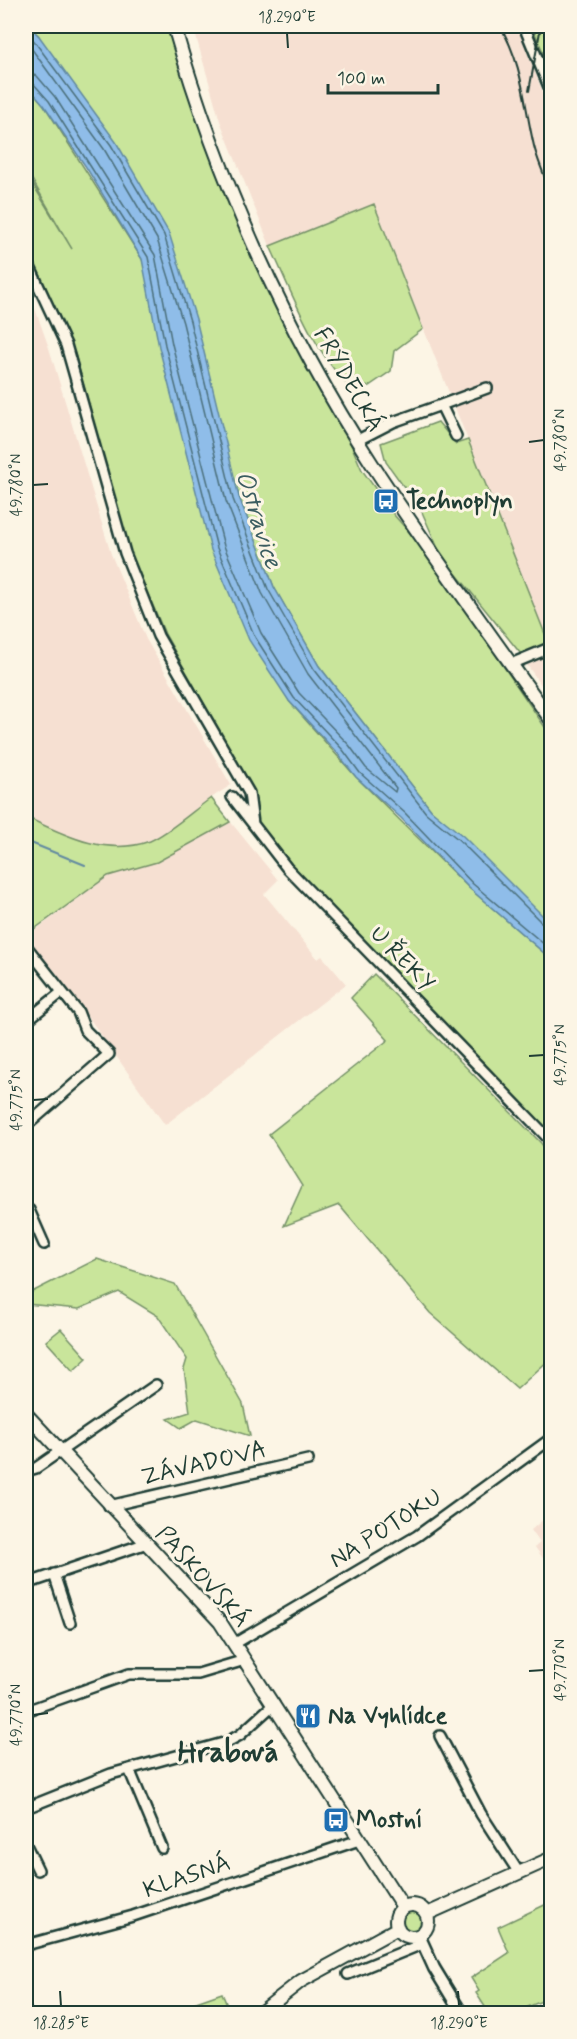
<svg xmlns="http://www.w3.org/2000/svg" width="577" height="2039" font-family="Mynerve,sans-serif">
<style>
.built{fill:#f6e0d2}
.green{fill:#c9e59b;stroke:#749168;stroke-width:1.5}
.water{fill:#8fbde9;stroke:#628aa1;stroke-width:1.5}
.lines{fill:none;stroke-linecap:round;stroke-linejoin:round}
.shore{stroke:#4c707c;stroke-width:1.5}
.stream{stroke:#628aa1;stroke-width:2}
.minor-casing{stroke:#1f3d34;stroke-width:14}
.tertiary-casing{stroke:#1f3d34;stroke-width:15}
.secondary-casing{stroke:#1f3d34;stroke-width:16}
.minor{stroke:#fcf5e5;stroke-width:9}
.tertiary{stroke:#fcf5e5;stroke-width:10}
.secondary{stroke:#fcf5e5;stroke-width:12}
.rail{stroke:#1f3d34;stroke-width:2}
.ticks{fill:none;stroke:#1f3d34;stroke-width:2}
.labels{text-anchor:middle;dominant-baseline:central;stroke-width:6;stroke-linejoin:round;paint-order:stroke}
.street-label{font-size:24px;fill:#1f3d34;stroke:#fcf5e5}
.poi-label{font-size:24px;font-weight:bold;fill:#1f3d34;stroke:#fcf5e5;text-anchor:start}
.water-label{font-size:26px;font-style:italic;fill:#3b5d61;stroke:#fcf5e5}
.district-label{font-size:30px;font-weight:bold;fill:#1f3d34;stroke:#fcf5e5}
.neatline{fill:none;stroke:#1f3d34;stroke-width:2}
.ticks-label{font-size:15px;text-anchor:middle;fill:#1f3d34}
</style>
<rect width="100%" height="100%" fill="#fcf5e5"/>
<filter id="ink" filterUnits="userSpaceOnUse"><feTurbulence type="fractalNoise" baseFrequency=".0167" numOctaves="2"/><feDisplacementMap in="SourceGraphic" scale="12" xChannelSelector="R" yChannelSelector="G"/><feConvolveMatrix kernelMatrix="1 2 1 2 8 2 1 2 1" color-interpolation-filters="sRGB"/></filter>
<g filter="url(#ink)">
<!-- built -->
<path class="built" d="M193,26H517L551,114V643L549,644L374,204L270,246L220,121Z
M26,283L49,348L111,554L146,639L231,785L211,798L278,880L264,894L318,959L322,956L346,984L165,1125L92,1022L26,937L108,876L26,836Z
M551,651V699L525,662Z
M551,1513V1570L535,1547L540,1543L531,1530Z"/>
<!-- green -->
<path class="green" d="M29,26H170L251,254L349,440L362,470L394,515L423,548L551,736V924L431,810L319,666L274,587L239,497L214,401L39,36Z
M532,26H547L545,34L551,51V71Z
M26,84L44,105L142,259L289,701L356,777L469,888L551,959V1142L253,824L256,814L240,786L244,774L165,634L129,549L75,354L26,242V173L72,249L26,169Z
M374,204L423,329L394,351L391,371L369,386L349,387C312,349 292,293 270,246Z
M438,422L456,444L468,440L549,644L521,654L441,555L422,512L386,462L381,443Z
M211,798L230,822L157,862L108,876L26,935V817C64,835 106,857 150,841C169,833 194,810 211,798Z
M374,974L541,1143L551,1157V1358L517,1389L430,1313L339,1205L284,1226L302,1186L269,1134L388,1040L351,998Z
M97,1259L175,1284L243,1404L250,1436L197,1419L181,1428L168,1419L190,1412L184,1369L187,1359L158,1316L119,1292L79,1309L26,1304V1295Z
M61,1329L87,1358L73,1371L46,1341Z
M551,1902V1997L514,2013H489L476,1993L479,1991L471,1978L509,1953L498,1927Z
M401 1921a11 11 0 1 1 22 0a11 11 0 1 1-22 0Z
M222,1993L230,2013H165Z"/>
<!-- water -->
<path class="water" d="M26,26H29L39,36L116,142L169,233L196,319L239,497L274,587L319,666L431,810L463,836L551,924V959L469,888L401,818L356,777L338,754L289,701L249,640L211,550L159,347L142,259L86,167L44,105L26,84Z"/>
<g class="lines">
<!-- shore -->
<path class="shore" d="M26,30L111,145L164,235L190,321L233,499L268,589L314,669L426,813L459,840L545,926L552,927
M26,41L104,149L157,239L183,323L226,501L262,593L308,674L396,788L395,792L366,768L349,745L299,693L261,633L224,546L172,344L155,255L55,97L37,76L26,73
M26,80L32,82L49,101L148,257L165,345L217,548L255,637L294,698L343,750L360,773L405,813L473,884L552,951"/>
<!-- stream -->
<path class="stream" d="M26,841L85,865
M26,1998L34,2014"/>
<!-- minor casing -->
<g class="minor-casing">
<path id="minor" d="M524,26L552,94
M26,259L66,345L125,553L158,636L249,793L253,824
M456,436L441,405L487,388
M358,440L393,422L441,405
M511,664L552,647
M232,797L287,868L552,1142
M26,946L78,1012L85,1030L109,1054L26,1126
M26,1021L62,992
M26,1212L29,1210L44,1244
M26,1471L36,1468L156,1385
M109,1506L308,1460
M54,1574L70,1623
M26,1584L144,1544
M234,1644L417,1536L552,1438
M26,1711L129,1674H198L245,1660
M440,1736L481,1814L519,1873
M129,1769L162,1848
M26,1808L111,1774L227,1742L240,1735L274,1704
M26,1845L38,1870
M26,1945L133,1916L359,1840
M348,1974L422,1944
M446,2014L458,2009"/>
</g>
<!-- tertiary casing -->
<g class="tertiary-casing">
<path id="tertiary" d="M419,1935L434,1968L462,2014"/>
</g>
<!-- secondary casing -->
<g class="secondary-casing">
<path id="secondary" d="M174,26C217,177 286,332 372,464C429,551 491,636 552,721
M26,1414L220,1622L403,1907
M396 1921a16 16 0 1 1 32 0a16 16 0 1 1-32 0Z
M427,1914L552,1858
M259,2014L301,1981L398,1928"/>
</g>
<!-- minor -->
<use href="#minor" class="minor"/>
<!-- tertiary -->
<use href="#tertiary" class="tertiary"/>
<!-- secondary -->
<use href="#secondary" class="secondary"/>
<!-- rail -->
<path class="rail" d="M500,26C523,64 524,104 534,146C538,162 545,178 552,194
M529,91L541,26"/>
</g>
</g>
<!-- ticks -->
<path class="ticks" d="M287,33L288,48M529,442L544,440M33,485L48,484M529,1056L544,1055M33,1100L48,1099M529,1671L544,1670M33,1715L48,1713M60,1991L61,2006M458,1991L459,2006"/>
<!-- icons -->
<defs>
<g id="bus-square" transform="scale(1.35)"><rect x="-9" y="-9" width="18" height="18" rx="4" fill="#1f6fb2" stroke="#fcf5e5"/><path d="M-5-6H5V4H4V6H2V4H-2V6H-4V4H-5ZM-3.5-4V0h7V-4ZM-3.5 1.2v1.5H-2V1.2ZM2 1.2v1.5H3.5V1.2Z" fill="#fff"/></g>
<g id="restaurant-square" transform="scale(1.35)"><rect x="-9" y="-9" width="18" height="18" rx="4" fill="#1f6fb2" stroke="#fcf5e5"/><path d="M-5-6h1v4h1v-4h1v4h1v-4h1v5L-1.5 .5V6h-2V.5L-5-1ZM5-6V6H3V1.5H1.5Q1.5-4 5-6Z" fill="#fff"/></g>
</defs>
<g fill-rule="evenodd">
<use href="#bus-square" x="386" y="501"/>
<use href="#restaurant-square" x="308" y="1716"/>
<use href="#bus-square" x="336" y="1820"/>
</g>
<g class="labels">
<!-- street labels -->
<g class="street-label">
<text transform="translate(348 380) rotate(60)">FRÝDECKÁ</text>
<text transform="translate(402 959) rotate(46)">U ŘEKY</text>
<text transform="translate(204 1464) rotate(-13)">ZÁVADOVA</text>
<text transform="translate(386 1529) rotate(-32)">NA POTOKU</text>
<text transform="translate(202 1577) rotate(48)">PASKOVSKÁ</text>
<text transform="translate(187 1877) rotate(-19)">KLASNÁ</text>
</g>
<!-- poi labels -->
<g class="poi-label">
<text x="406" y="501">Technoplyn</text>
<text x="328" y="1716">Na Vyhlídce</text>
<text x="356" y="1820">Mostní</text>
</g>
<!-- water labels -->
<g class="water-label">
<text transform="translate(258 520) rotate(72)">Ostravice</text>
</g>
<!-- district labels -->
<g class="district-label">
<text x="228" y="1752">Hrabová</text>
</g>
</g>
<!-- margin -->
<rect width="577" height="2039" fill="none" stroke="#fcf5e5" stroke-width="66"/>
<!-- scale -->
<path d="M328 84v9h110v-9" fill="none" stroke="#1f3d34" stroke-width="3"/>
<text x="337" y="84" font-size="18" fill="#1f3d34" stroke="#fcf5e5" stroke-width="4.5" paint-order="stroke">100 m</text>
<rect x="33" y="33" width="511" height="1973" class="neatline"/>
<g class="ticks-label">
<text x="287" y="22">18.290°E</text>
<text transform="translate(560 440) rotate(-90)" y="5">49.780°N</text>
<text transform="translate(16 485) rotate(-90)" y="5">49.780°N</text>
<text transform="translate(560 1055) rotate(-90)" y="5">49.775°N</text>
<text transform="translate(16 1100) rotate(-90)" y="5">49.775°N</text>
<text transform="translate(560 1670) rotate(-90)" y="5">49.770°N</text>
<text transform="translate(16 1715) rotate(-90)" y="5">49.770°N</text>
<text x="61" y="2028">18.285°E</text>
<text x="459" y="2028">18.290°E</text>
</g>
</svg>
